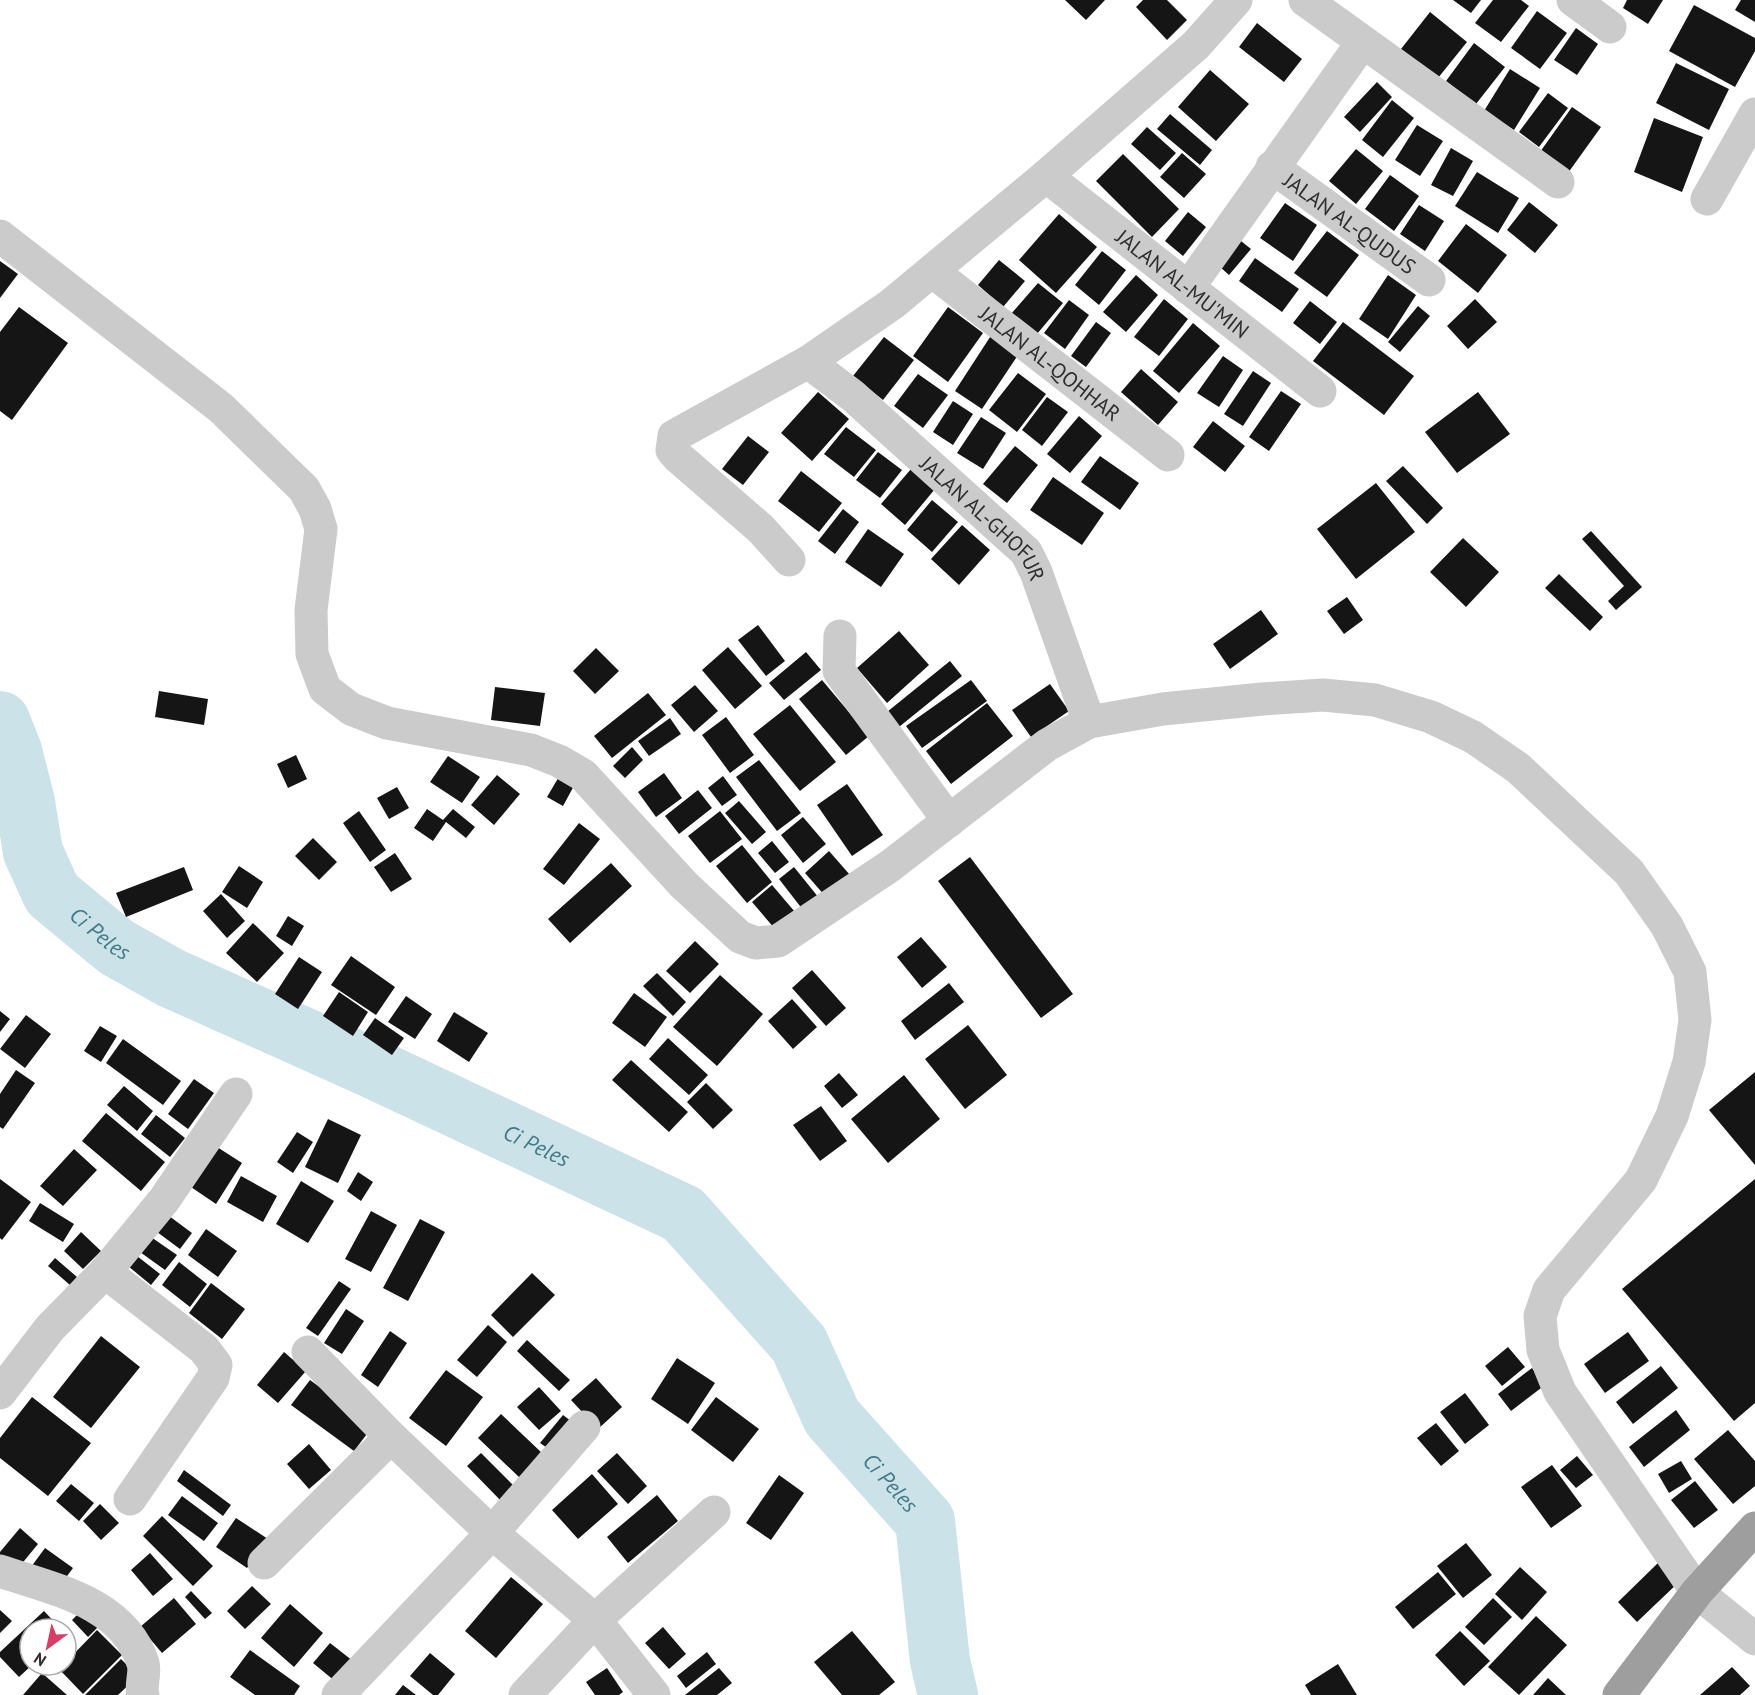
<svg xmlns="http://www.w3.org/2000/svg" width="1755" height="1695" font-family="'PT Sans',sans-serif">
<style>
.lines{fill:none;stroke-linecap:round;stroke-linejoin:round}
.river{stroke:#cae2e8;stroke-width:60}
.building{fill:#151515}
.minor{stroke:#cbcbcb;stroke-width:33}
.trunk{stroke:#9e9e9e;stroke-width:33}
.labels{text-anchor:middle;dominant-baseline:central;stroke-width:6;stroke-linejoin:round;paint-order:stroke}
.street-label{font-size:21px;fill:#2e2e2e;stroke:#fff}
.water-label{font-size:22px;font-style:italic;fill:#437a89;stroke:#fff}
</style>
<rect width="100%" height="100%" fill="#fff"/>
<g class="lines">
<!-- river -->
<path class="river" id="s1" d="M0,721L12,751L25,802L33,852L52,894L116,947L171,978L372,1068L683,1214L799,1344L832,1417L925,1521L940,1661L948,1695"/>
</g>
<!-- building -->
<path class="building" d="M1065,0H1105L1086,20Z
M1143,0H1167L1187,20L1167,40L1136,7Z
M1453,0H1481L1471,13Z
M1493,0H1521L1529,6L1501,42L1475,23Z
M1627,0H1663L1648,24L1623,8Z
M1741,0H1755V22L1735,10Z
M1694,5L1755,38V51L1735,87L1669,51Z
M1537,11L1567,33L1540,69L1511,48Z
M1430,12L1467,42L1438,78L1401,49Z
M1257,23L1302,59L1284,82L1239,47Z
M1576,28L1598,44L1577,75L1554,60Z
M1474,43L1505,67L1476,104L1446,81Z
M1676,63L1729,89L1709,130L1656,103Z
M1510,69L1540,88L1514,130L1484,111Z
M1210,70L1249,104L1216,141L1178,107Z
M1377,82L1392,97L1360,132L1344,117Z
M1548,93L1568,108L1539,147L1519,132Z
M1392,100L1414,118L1383,157L1362,140Z
M1572,107L1601,127L1568,173L1540,152Z
M1170,114L1212,150L1200,165L1157,129Z
M1654,118L1703,137L1682,192L1634,172Z
M1417,125L1443,141L1420,176L1395,160Z
M1147,127L1176,153L1160,170L1131,144Z
M1451,148L1473,161L1453,196L1431,185Z
M1356,149L1383,171L1356,204L1329,181Z
M1182,153L1206,174L1184,198L1160,177Z
M1123,154L1179,209L1152,237L1096,181Z
M1477,172L1519,198L1498,233L1455,206Z
M1390,175L1419,196L1394,231L1365,209Z
M1529,202L1558,225L1535,253L1507,230Z
M1285,203L1317,225L1293,261L1260,238Z
M1419,205L1444,221L1425,251L1400,234Z
M1188,212L1206,227L1183,256L1165,241Z
M1059,214L1097,247L1056,293L1019,260Z
M1466,224L1507,255L1478,293L1438,261Z
M1327,231L1359,255L1327,297L1294,273Z
M1231,233L1251,249L1229,275L1210,258Z
M1102,251L1126,270L1099,305L1075,285Z
M1255,258L1299,289L1282,312L1239,281Z
M999,260L1025,281L1003,307L978,285Z
M0,261L18,274L0,298Z
M1136,275L1158,295L1126,332L1103,312Z
M1388,275L1416,295L1388,339L1359,319Z
M1038,283L1063,303L1037,334L1011,314Z
M1164,299L1188,319L1159,356L1134,337Z
M1475,299L1497,322L1468,349L1447,326Z
M1069,300L1089,315L1065,349L1044,333Z
M1310,301L1337,322L1320,344L1293,323Z
M1418,306L1430,316L1400,352L1388,342Z
M19,307L68,343L12,420L0,411V332Z
M948,307L983,333L948,382L913,356Z
M1096,322L1111,333L1086,367L1071,356Z
M1343,322L1414,376L1384,415L1313,361Z
M1193,323L1220,346L1179,393L1153,371Z
M992,334L1020,352L982,409L955,391Z
M884,337L914,360L883,400L853,376Z
M1223,356L1243,370L1219,407L1197,393Z
M1141,369L1178,402L1158,425L1121,392Z
M1253,371L1271,383L1243,426L1224,414Z
M1018,373L1046,394L1017,432L989,410Z
M918,374L948,395L923,428L894,406Z
M1281,391L1301,404L1269,451L1249,437Z
M818,392L849,419L812,461L781,433Z
M1478,392L1510,434L1457,473L1425,432Z
M1047,397L1068,412L1042,446L1022,430Z
M953,401L973,414L953,445L933,432Z
M1079,416L1102,436L1070,473L1047,454Z
M981,417L1006,433L983,469L957,453Z
M1213,421L1245,446L1225,472L1193,447Z
M846,427L876,450L854,477L824,454Z
M748,436L769,452L743,485L722,469Z
M1015,446L1038,465L1007,503L983,484Z
M878,452L902,470L880,498L856,480Z
M1100,456L1139,483L1120,510L1081,482Z
M1403,466L1443,508L1427,524L1386,481Z
M911,469L935,489L905,525L881,504Z
M801,471L842,503L819,532L778,501Z
M1053,477L1104,513L1082,545L1030,510Z
M1376,483L1415,532L1356,579L1317,529Z
M932,500L958,522L932,552L907,530Z
M843,509L859,522L835,554L818,541Z
M962,525L990,550L959,585L931,559Z
M868,529L904,554L881,587L845,562Z
M1591,531L1642,587L1616,610L1608,601L1624,586L1582,539Z
M1463,538L1499,572L1466,607L1430,572Z
M1559,574L1603,617L1590,631L1545,588Z
M1347,597L1363,620L1344,634L1327,611Z
M1261,610L1278,634L1230,669L1213,644Z
M758,625L785,661L766,676L738,640Z
M899,631L929,665L887,703L857,668Z
M728,647L762,686L735,709L702,670Z
M596,648L619,671L595,694L573,671Z
M806,652L821,670L784,700L769,683Z
M950,661L962,676L894,731L882,716Z
M822,680L869,736L846,755L799,699Z
M971,680L987,701L922,748L906,726Z
M1050,684L1069,711L1031,737L1012,710Z
M695,685L718,711L694,732L671,705Z
M495,687L545,693L540,726L491,720Z
M159,691L208,699L204,725L155,717Z
M648,693L666,715L612,758L594,736Z
M987,703L1013,736L951,784L926,751Z
M790,705L836,762L800,791L753,734Z
M726,717L754,755L730,773L702,735Z
M670,718L681,734L649,756L638,741Z
M632,747L643,760L625,778L613,766Z
M296,755L307,779L288,788L277,764Z
M448,756L480,777L462,803L430,782Z
M759,760L801,813L777,831L736,777Z
M664,773L682,798L656,817L638,792Z
M497,775L520,794L494,825L471,805Z
M560,775L575,784L563,806L547,797Z
M723,776L737,795L722,806L708,788Z
M847,784L883,835L852,856L817,805Z
M397,787L409,808L389,819L377,798Z
M698,790L712,808L679,834L665,816Z
M739,801L766,832L752,844L725,813Z
M427,809L443,820L453,809L475,827L466,838L446,822L433,841L414,828Z
M359,811L386,850L370,862L343,823Z
M720,811L742,839L710,863L688,836Z
M803,817L826,844L803,863L781,835Z
M579,823L600,839L564,885L543,869Z
M313,838L337,862L319,880L295,856Z
M772,841L789,862L775,873L758,853Z
M742,845L772,882L747,903L716,866Z
M829,851L850,875L826,897L805,873Z
M395,853L412,879L391,892L374,867Z
M970,857L1073,994L1041,1018L938,881Z
M611,863L632,886L570,943L548,919Z
M239,866L263,882L247,908L222,892Z
M184,867L193,890L126,917L116,893Z
M794,867L819,898L803,910L779,879Z
M772,885L795,912L775,929L752,902Z
M221,894L245,921L227,938L203,911Z
M288,916L304,926L292,946L276,936Z
M253,923L284,953L257,982L226,953Z
M921,937L947,967L922,988L897,957Z
M695,941L719,964L690,993L666,971Z
M351,956L395,987L376,1015L331,985Z
M299,957L322,972L298,1009L275,994Z
M812,970L846,1008L826,1026L792,988Z
M657,973L686,1002L673,1016L643,986Z
M720,975L763,1014L717,1066L673,1027Z
M949,983L964,1002L915,1040L901,1021Z
M339,992L368,1012L353,1036L323,1016Z
M634,993L667,1017L645,1047L612,1023Z
M406,996L432,1014L415,1039L388,1022Z
M792,999L817,1027L793,1049L768,1021Z
M0,1011L10,1019L0,1032Z
M454,1012L488,1033L469,1062L437,1041Z
M26,1015L51,1034L25,1068L0,1049Z
M375,1018L404,1038L392,1055L363,1035Z
M968,1025L1007,1075L965,1109L925,1059Z
M100,1026L117,1036L101,1062L84,1051Z
M668,1038L708,1075L689,1095L649,1059Z
M123,1039L181,1081L163,1105L106,1063Z
M631,1060L688,1112L669,1132L612,1080Z
M16,1070L35,1083L3,1129L0,1127V1094Z
M1755,1072V1165L1709,1110Z
M839,1073L858,1095L842,1108L824,1086Z
M904,1075L940,1119L888,1163L851,1119Z
M194,1079L214,1093L188,1129L168,1114Z
M706,1083L733,1110L713,1129L687,1102Z
M124,1086L153,1111L137,1131L107,1105Z
M821,1106L847,1141L820,1161L793,1125Z
M106,1113L165,1162L141,1191L82,1141Z
M156,1115L185,1138L170,1157L141,1134Z
M328,1119L361,1135L338,1183L305,1167Z
M297,1132L313,1142L293,1173L277,1162Z
M214,1145L242,1163L216,1204L188,1185Z
M74,1149L97,1170L63,1206L40,1186Z
M358,1172L373,1182L361,1201L347,1191Z
M241,1176L277,1196L263,1222L227,1202Z
M0,1179L31,1202L2,1240L0,1238Z
M1755,1179V1403L1734,1421L1622,1289Z
M301,1181L334,1201L308,1243L276,1224Z
M40,1203L74,1224L63,1242L29,1221Z
M371,1211L397,1225L371,1272L345,1259Z
M165,1213L192,1233L180,1249L153,1229Z
M420,1219L445,1232L408,1301L383,1288Z
M206,1229L237,1251L218,1277L188,1255Z
M81,1232L101,1251L83,1269L64,1251Z
M151,1237L177,1255L165,1270L140,1252Z
M137,1256L160,1274L151,1285L128,1266Z
M55,1258L77,1277L70,1285L48,1266Z
M179,1262L207,1284L190,1307L162,1285Z
M532,1273L555,1295L513,1337L491,1315Z
M339,1281L351,1289L318,1336L306,1328Z
M211,1283L245,1309L222,1339L189,1313Z
M346,1309L364,1321L342,1354L324,1343Z
M488,1325L507,1342L477,1377L457,1360Z
M390,1331L407,1343L378,1387L361,1375Z
M1628,1332L1649,1361L1605,1393L1584,1364Z
M101,1336L140,1367L91,1428L53,1397Z
M527,1340L570,1380L559,1391L517,1351Z
M1508,1347L1525,1367L1502,1386L1485,1366Z
M284,1352L306,1371L278,1403L257,1385Z
M677,1358L715,1383L688,1424L651,1399Z
M1661,1366L1678,1388L1633,1424L1616,1402Z
M1532,1368L1545,1385L1511,1411L1498,1394Z
M446,1370L483,1397L446,1446L409,1418Z
M596,1378L622,1407L598,1429L571,1400Z
M310,1380L373,1426L354,1451L291,1405Z
M539,1387L561,1411L539,1430L517,1407Z
M1465,1393L1489,1425L1465,1444L1440,1412Z
M32,1397L91,1443L48,1496L0,1458V1438Z
M716,1397L759,1429L733,1462L691,1430Z
M1676,1410L1690,1430L1644,1467L1629,1447Z
M501,1414L543,1454L520,1478L478,1438Z
M563,1415L575,1424L553,1452L540,1443Z
M1436,1423L1459,1451L1441,1466L1417,1438Z
M1728,1430L1755,1461V1486L1733,1504L1694,1459Z
M309,1444L331,1470L309,1489L287,1464Z
M481,1453L517,1489L503,1503L467,1466Z
M617,1453L647,1486L628,1504L597,1471Z
M1577,1456L1593,1475L1576,1488L1560,1470Z
M1681,1461L1692,1479L1669,1493L1658,1474Z
M1552,1465L1582,1506L1551,1528L1521,1487Z
M184,1470L231,1505L223,1516L177,1481Z
M592,1474L618,1504L578,1539L552,1510Z
M779,1475L804,1493L771,1540L746,1523Z
M1695,1481L1718,1510L1694,1528L1671,1500Z
M71,1484L94,1503L79,1521L56,1501Z
M657,1495L678,1521L628,1563L607,1537Z
M182,1496L218,1523L204,1541L168,1515Z
M100,1504L119,1523L101,1540L83,1521Z
M162,1516L213,1566L193,1586L143,1536Z
M236,1518L268,1539L247,1568L216,1547Z
M20,1528L38,1544L15,1572L0,1559V1552Z
M1466,1543L1492,1575L1463,1598L1437,1566Z
M45,1548L73,1568L59,1587L31,1567Z
M150,1553L173,1579L153,1596L131,1570Z
M1660,1561L1680,1581L1637,1622L1618,1602Z
M1520,1567L1547,1592L1522,1620L1495,1594Z
M1438,1572L1456,1594L1413,1629L1395,1607Z
M511,1577L543,1604L496,1658L465,1631Z
M252,1586L271,1604L245,1629L227,1611Z
M191,1591L212,1613L205,1619L185,1597Z
M174,1598L196,1624L162,1653L140,1627Z
M1493,1598L1512,1617L1484,1645L1465,1627Z
M290,1604L323,1633L294,1667L261,1638Z
M87,1605L103,1622L88,1637L72,1620Z
M0,1610L12,1621L0,1633Z
M44,1611L61,1629H30L32,1665L19,1677L0,1657V1652Z
M1536,1616L1567,1645L1519,1695L1488,1667Z
M663,1627L686,1654L669,1669L645,1643Z
M97,1630L122,1655L83,1694L59,1669L66,1665V1662Z
M852,1631L895,1682L879,1695H842L814,1662Z
M1460,1631L1490,1661L1464,1686L1435,1655Z
M330,1643L353,1661L336,1682L313,1663Z
M250,1650L300,1686L294,1695H255L230,1677Z
M707,1652L716,1664L686,1688L677,1676Z
M430,1653L455,1674L438,1695H433L410,1676Z
M121,1659L138,1676L118,1695H85Z
M1338,1664L1357,1695H1311L1305,1685Z
M1732,1667L1750,1686L1740,1695H1700Z
M607,1668L623,1692L619,1695H595L586,1682Z
M719,1668L732,1683L717,1695H685Z
M42,1673L67,1695H23Z
M1548,1678L1566,1695H1533Z
M403,1685L416,1695H395Z"/>
<g class="lines">
<!-- minor -->
<g class="minor">
<path d="M1305,0L1558,182"/>
<path d="M1573,0L1610,27"/>
<path id="s2" d="M1272,167L1429,280"/>
<path id="s3" d="M1046,176L1320,391"/>
<path d="M1707,199L1755,114"/>
<path d="M0,236L221,408L304,489L315,509L321,529L311,610L312,654L325,689L351,709L387,723L531,750L559,761L583,775L684,885L740,937L756,943L778,941L890,866L1047,745L1089,722L1163,709L1262,699L1323,695L1375,700L1431,717L1473,737L1518,768L1629,872L1667,926L1690,972L1695,1020L1689,1062L1672,1116L1641,1180L1549,1290L1540,1316L1543,1350L1560,1392L1697,1592L1755,1639"/>
<path id="s4" d="M932,271L1168,455"/>
<path d="M1188,288L1362,43"/>
<path id="s5" d="M808,362L853,396L1026,552L1036,572L1089,722"/>
<path d="M789,560L761,529L678,457L672,450L674,436L808,362L892,304L1046,176L1196,45L1236,0"/>
<path d="M840,636L839,671L949,821"/>
<path d="M105,1272L204,1349L216,1365L213,1378L130,1499"/>
<path d="M308,1352L391,1437L492,1533L595,1620L654,1695"/>
<path d="M0,1393L50,1328L105,1272L164,1200L236,1094"/>
<path d="M264,1563L391,1437"/>
<path d="M0,1571C53,1589 123,1602 143,1663C146,1673 140,1685 143,1695"/>
<path d="M338,1695L492,1533L584,1427"/>
<path d="M525,1695L595,1620L714,1512"/>
</g>
<!-- trunk -->
<path class="trunk" d="M1619,1695L1697,1592L1755,1528"/>
</g>
<g class="labels">
<!-- street labels -->
<g class="street-label">
<text stroke="none"><textPath href="#s2" startOffset="96">JALAN AL-QUDUS</textPath></text>
<text stroke="none"><textPath href="#s3" startOffset="174">JALAN AL-MU'MIN</textPath></text>
<text stroke="none"><textPath href="#s4" startOffset="150">JALAN AL-QOHHAR</textPath></text>
<text stroke="none"><textPath href="#s5" startOffset="236">JALAN AL-GHOFUR</textPath></text>
</g>
<!-- water labels -->
<g class="water-label">
<text stroke="none"><textPath href="#s1" startOffset="244">Ci Peles</textPath></text>
<text stroke="none"><textPath href="#s1" startOffset="730">Ci Peles</textPath></text>
<text stroke="none"><textPath href="#s1" startOffset="1234">Ci Peles</textPath></text>
</g>
</g>
<!-- north arrow -->
<g transform="translate(48 1647) rotate(213)"><circle r="28" fill="#ffffff" stroke="#ababab" stroke-width="1.5"/>
<path d="M0-4.5L10 22L0 15L-10 22Z" fill="#d63e64"/>
<text y="-9" font-size="16" font-weight="bold" text-anchor="middle" fill="#2e2e2e">N</text>
</g>
</svg>
